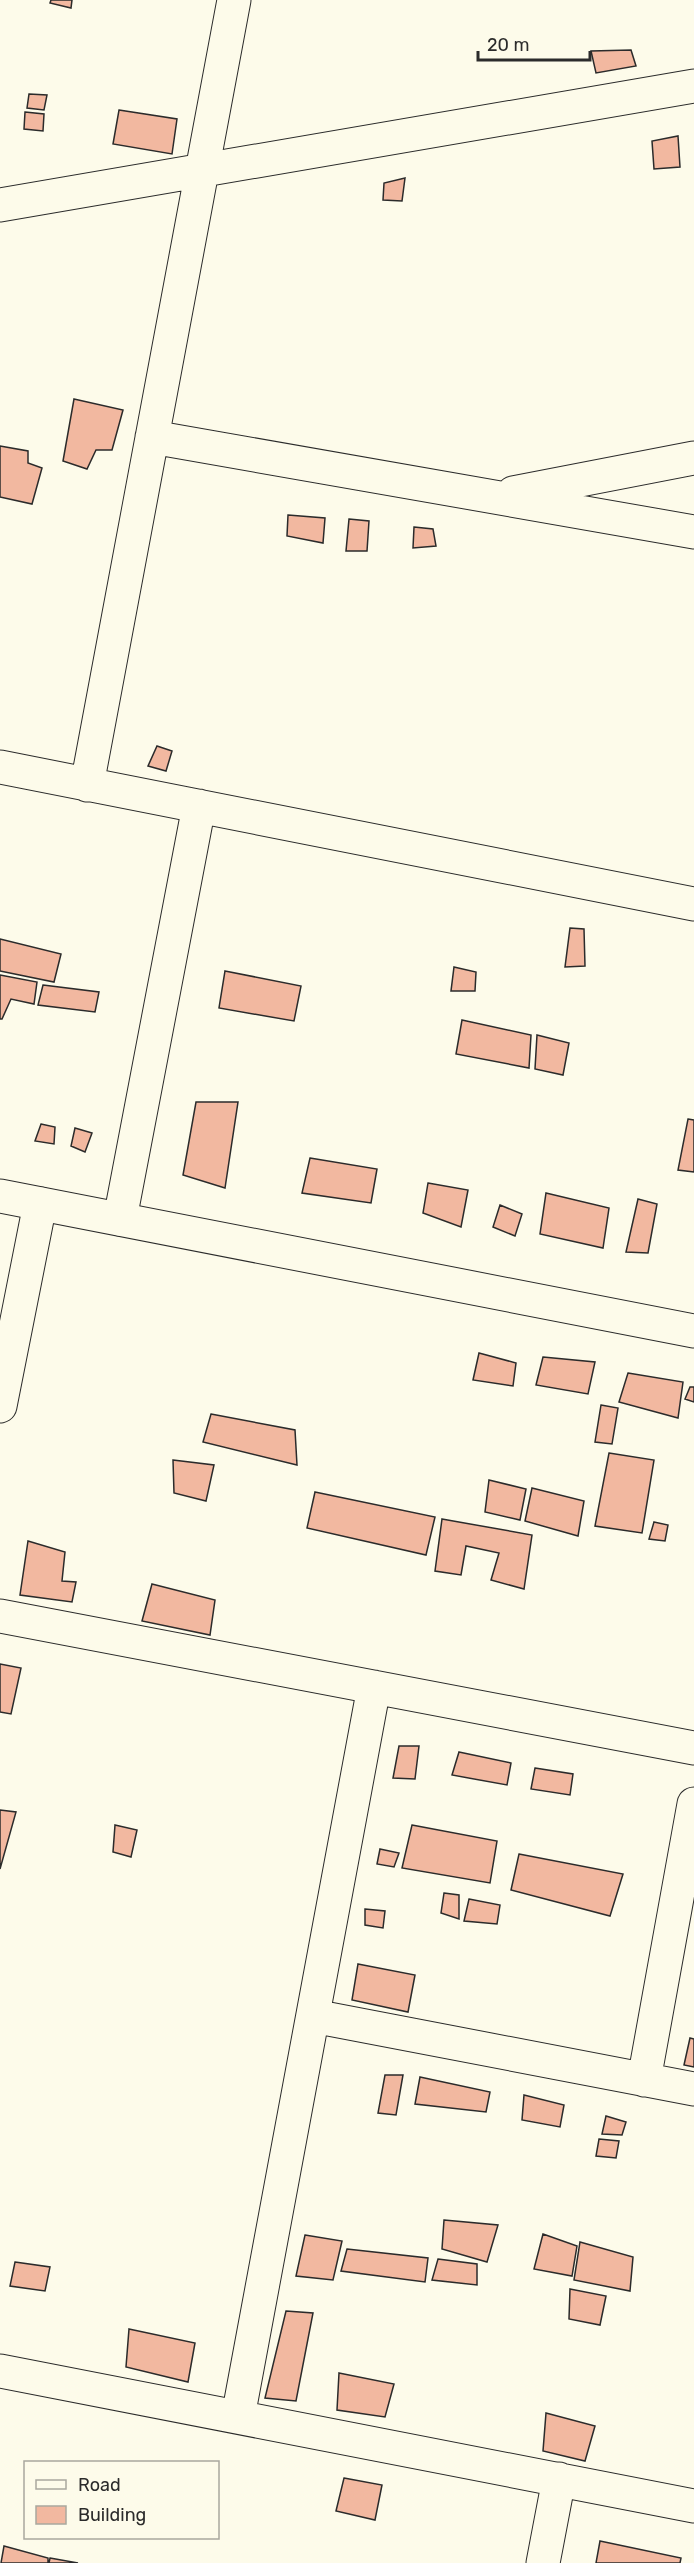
<svg xmlns="http://www.w3.org/2000/svg" width="694" height="2563" font-family="Rubik,sans-serif">
<style>
.building{fill:#f2b8a0;stroke:#2b2b2b;stroke-width:1.5}
.lines{fill:none;stroke-linecap:round;stroke-linejoin:round}
.minor-casing{stroke:#2b2b2b;stroke-width:35}
.tertiary-casing{stroke:#2b2b2b;stroke-width:35}
.minor{stroke:#fdfbea;stroke-width:33}
.tertiary{stroke:#fdfbea;stroke-width:33}
</style>
<rect width="100%" height="100%" fill="#fdfbea"/>
<!-- building -->
<path class="building" d="M51,0H72L71,8L50,3Z
M631,50L636,66L596,73L591,51Z
M29,94L47,95L44,110L27,108Z
M119,110L177,119L172,154L113,144Z
M25,112L44,114L43,131L24,129Z
M678,136L680,167L654,169L652,141Z
M405,178L402,201L383,200L384,183Z
M74,399L123,410L112,450H96L87,469L63,461Z
M0,446L28,451V463L42,468L32,504L0,497Z
M288,515L325,518L323,543L287,536Z
M349,519L369,521L367,551H346Z
M414,527L433,529L436,546L413,548Z
M157,746L172,751L166,771L148,766Z
M570,928L584,929L585,966L565,967Z
M0,939L61,954L54,982L0,971Z
M454,967L476,972L475,991H451Z
M225,971L301,986L294,1021L219,1008Z
M0,975L37,982L34,1004L11,999L2,1019H0Z
M43,985L99,992L95,1012L38,1005Z
M462,1020L531,1035L529,1068L456,1054Z
M537,1035L569,1043L563,1075L535,1069Z
M196,1102H238L225,1188L183,1175Z
M688,1119L694,1120V1172L678,1170Z
M41,1124L55,1127L54,1144L35,1141Z
M75,1128L92,1133L85,1152L71,1146Z
M310,1158L377,1169L371,1203L302,1193Z
M428,1183L468,1190L461,1227L423,1213Z
M546,1193L609,1208L603,1248L540,1234Z
M638,1199L657,1204L648,1253L626,1252Z
M500,1205L522,1214L515,1236L493,1227Z
M479,1353L516,1363L513,1386L473,1380Z
M543,1357L595,1362L588,1394L536,1385Z
M628,1373L683,1382L678,1418L619,1402Z
M690,1387H694V1402L685,1399Z
M601,1405L618,1408L612,1444L595,1442Z
M211,1414L295,1430L297,1465L203,1442Z
M609,1453L654,1460L642,1533L595,1526Z
M173,1460L214,1465L206,1501L174,1493Z
M489,1480L526,1489L520,1520L485,1512Z
M532,1488L584,1501L578,1536L525,1521Z
M315,1492L435,1517L426,1555L307,1528Z
M442,1519L532,1535L524,1589L491,1580L499,1553L466,1546L461,1575L435,1571Z
M654,1522L668,1525L665,1541L649,1539Z
M28,1541L65,1552L62,1581L76,1582L72,1602L20,1595Z
M152,1584L215,1600L210,1635L142,1621Z
M0,1664L21,1668L11,1714L0,1712Z
M399,1746H419L415,1779L393,1778Z
M459,1752L511,1763L507,1785L452,1775Z
M535,1768L573,1774L570,1795L531,1789Z
M0,1810L16,1812L0,1869Z
M115,1825L137,1830L131,1857L113,1852Z
M412,1825L497,1841L490,1883L402,1868Z
M380,1849L399,1853L394,1867L377,1864Z
M519,1854L623,1874L610,1916L511,1890Z
M444,1893L459,1895V1919L441,1913Z
M469,1899L500,1905L497,1924L464,1921Z
M365,1909L385,1911L383,1928L365,1925Z
M358,1964L415,1975L408,2012L352,2000Z
M690,2038L694,2039V2067L684,2065Z
M385,2075H403L396,2115L378,2113Z
M420,2077L490,2092L486,2112L415,2104Z
M524,2095L564,2105L560,2127L522,2120Z
M606,2116L626,2122L622,2135L602,2134Z
M599,2139L619,2141L616,2158L596,2156Z
M444,2220L498,2225L487,2262L442,2249Z
M543,2234L577,2246L572,2276L534,2269Z
M305,2235L342,2241L333,2280L296,2276Z
M580,2242L633,2257L630,2291L574,2280Z
M347,2249L428,2258L425,2282L341,2271Z
M438,2259L477,2264V2285L432,2280Z
M15,2262L50,2267L45,2291L10,2286Z
M570,2289L606,2296L600,2325L569,2319Z
M286,2311L313,2313L296,2401L265,2398Z
M129,2329L195,2343L188,2382L126,2367Z
M339,2373L394,2384L385,2417L337,2410Z
M546,2413L595,2426L585,2461L543,2451Z
M344,2478L382,2485L375,2520L336,2511Z
M600,2541L681,2558L680,2563H596Z
M4,2546L48,2558V2563H1Z
M50,2558L78,2563H49Z"/>
<g class="lines">
<!-- minor casing -->
<g class="minor-casing">
<path id="minor" d="M0,205L694,86
M152,437L694,532
M513,493L694,458
M0,767L694,904
M87,785L234,0
M120,1219L199,806
M0,1406L40,1204
M0,1616L694,1748
M313,2016L694,2089
M644,2080L694,1804
M0,2371L694,2506
M238,2417L374,1687
M543,2563L559,2479"/>
</g>
<!-- tertiary casing -->
<g class="tertiary-casing">
<path id="tertiary" d="M0,1196L694,1331"/>
</g>
<!-- minor -->
<use href="#minor" class="minor"/>
<!-- tertiary -->
<use href="#tertiary" class="tertiary"/>
</g>
<!-- legend -->
<rect x="24" y="2461" width="195" height="78" fill="#fdfbea" stroke="#a9a89e" stroke-width="1.5"/>
<rect x="36" y="2480" width="30" height="9" fill="#fdfbea" stroke="#a9a89e" stroke-width="1.5"/>
<text x="78" y="2491" font-size="18" fill="#2b2b2b">Road</text>
<rect x="36" y="2506" width="30" height="18" fill="#f2b8a0" stroke="#a9a89e" stroke-width="1.5"/>
<text x="78" y="2521" font-size="18" fill="#2b2b2b">Building</text>
<!-- scale -->
<path d="M478 51v9h112v-9" fill="none" stroke="#2b2b2b" stroke-width="3"/>
<text x="487" y="51" font-size="18" fill="#2b2b2b" stroke="#fdfbea" stroke-width="4.5" paint-order="stroke">20 m</text>
</svg>
